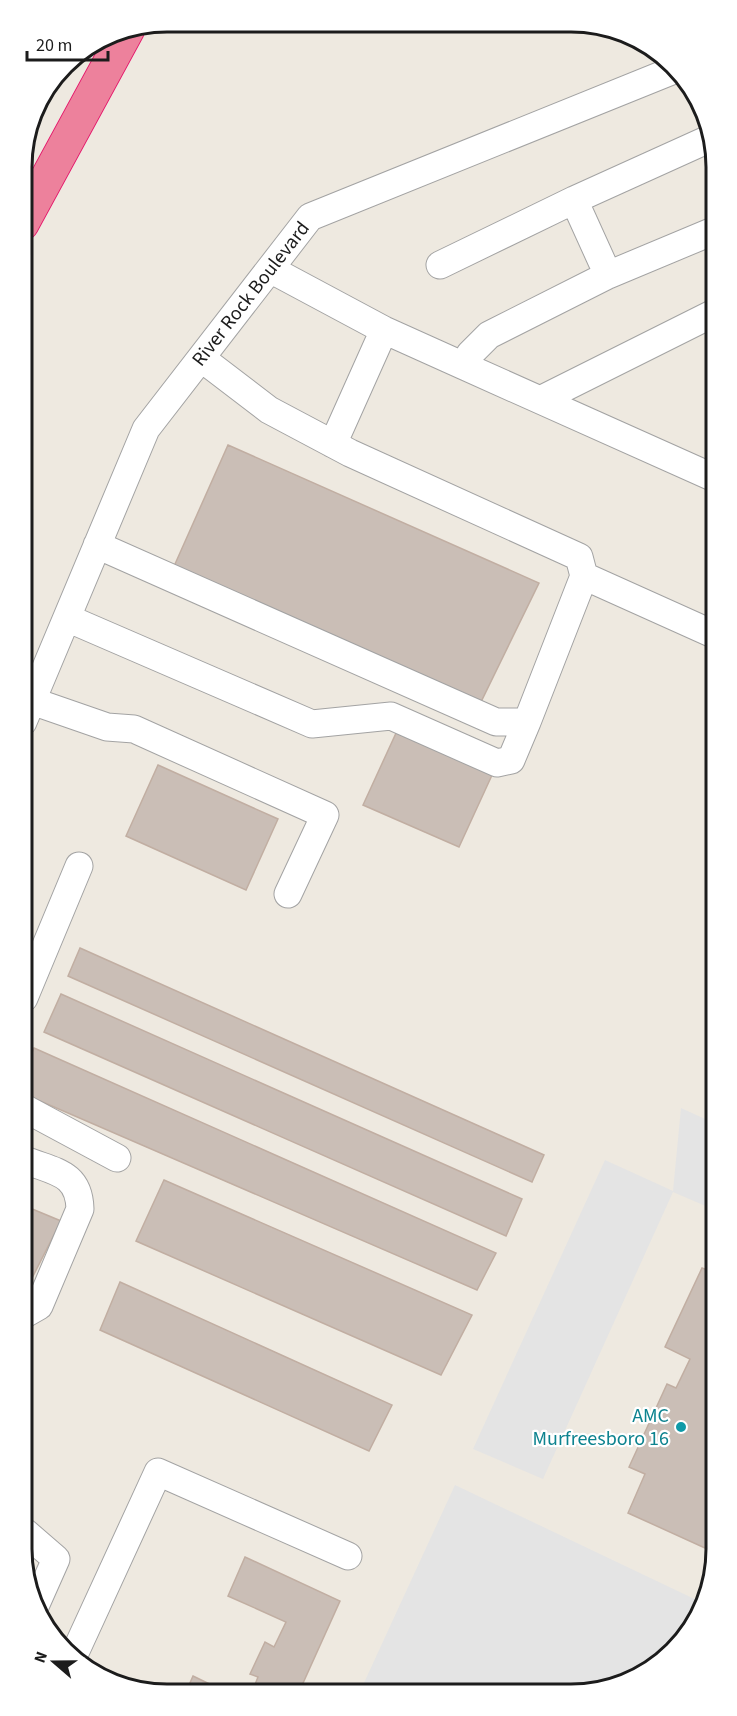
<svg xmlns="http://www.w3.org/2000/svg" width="737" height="1716" font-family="'Source Sans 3',sans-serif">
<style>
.parking{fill:#e4e4e4}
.building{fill:#cabeb6;stroke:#c1aea2;stroke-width:1.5}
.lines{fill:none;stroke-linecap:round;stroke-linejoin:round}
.minor-casing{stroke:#a3a3a3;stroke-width:29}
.highway-casing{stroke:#e4166a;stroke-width:35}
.minor{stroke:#fff;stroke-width:27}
.highway{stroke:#ed819c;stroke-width:33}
.culture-dot{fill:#0f9aa8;stroke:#fff;stroke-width:2}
.labels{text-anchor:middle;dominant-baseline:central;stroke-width:4.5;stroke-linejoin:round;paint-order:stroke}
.street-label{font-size:20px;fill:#1c1c1c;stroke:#fff}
.culture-label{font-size:20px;fill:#0d838f;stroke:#fff;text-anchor:end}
.rim{fill:none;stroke:#1c1c1c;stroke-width:3}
</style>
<rect width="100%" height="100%" fill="#eee9e0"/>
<!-- parking -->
<path class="parking" d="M681,1108L714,1123L715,1210L673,1192L543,1479L473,1449L605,1160L673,1191Z
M455,1485L705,1604V1605L680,1645L608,1690L367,1691L363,1685Z"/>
<!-- building -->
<path class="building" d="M228,445L539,583L479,706L171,573Z
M397,731L493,773L459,847L363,805Z
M158,765L278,819L246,890L126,836Z
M80,948L544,1155L532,1182L68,976Z
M61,994L522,1199L506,1236L44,1032Z
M34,1048L496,1253L477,1290L24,1094V1071Z
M164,1180L472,1315L441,1375L136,1241Z
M25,1206L61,1221L27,1288L25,1287Z
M702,1268L715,1273L716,1553L628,1513L645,1474L629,1467L667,1384L676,1388L690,1359L665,1347Z
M120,1282L392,1405L369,1451L100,1330Z
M245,1557L340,1601L299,1692H252L258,1677L250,1674L265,1642L274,1647L286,1622L228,1596Z
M193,1676L226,1692H186Z"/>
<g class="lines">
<!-- minor casing -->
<g class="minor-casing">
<path id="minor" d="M440,265L574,200
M270,269L384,330L464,366L470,354L489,335L608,275L574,200L711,138
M608,275L711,232
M464,366L712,477
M540,400L712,314
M333,444L384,330
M97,545L496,722H527L584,576L579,557L350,453L269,410L201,358
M584,576L713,634
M67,618L312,724L391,716L497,763L511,760L527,722
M32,701L107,727L134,729L325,815L288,894
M23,722L146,429L310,217L674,70
M24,998L79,866
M24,1108L117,1158
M25,1160C54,1172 79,1172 80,1209L39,1306L25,1314
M26,1533L56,1559L36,1604
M73,1657L158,1472L348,1556"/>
</g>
<!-- highway casing -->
<g class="highway-casing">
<path id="highway" d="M22,224L128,29"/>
</g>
<!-- minor -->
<use href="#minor" class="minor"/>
<!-- highway -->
<use href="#highway" class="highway"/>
</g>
<!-- markers -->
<circle class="culture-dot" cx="681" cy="1427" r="6"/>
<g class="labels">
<!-- street labels -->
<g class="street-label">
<text transform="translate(251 294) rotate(-52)">River Rock Boulevard</text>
</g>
<!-- culture labels -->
<g class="culture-label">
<text x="669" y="1416">AMC<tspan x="669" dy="23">Murfreesboro 16</tspan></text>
</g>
</g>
<!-- crop -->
<path d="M0 0H737V1716H0ZM167 32H571A135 135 0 0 1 706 167V1549A135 135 0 0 1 571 1684H167A135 135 0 0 1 32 1549V167A135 135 0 0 1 167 32Z" fill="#fff" fill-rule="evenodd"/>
<path class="rim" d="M167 32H571A135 135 0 0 1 706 167V1549A135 135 0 0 1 571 1684H167A135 135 0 0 1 32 1549V167A135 135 0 0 1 167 32Z"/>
<!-- north arrow -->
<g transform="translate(54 1662) rotate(290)" stroke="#ffffff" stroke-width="4.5" paint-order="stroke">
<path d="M0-4.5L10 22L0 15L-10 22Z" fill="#1c1c1c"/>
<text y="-9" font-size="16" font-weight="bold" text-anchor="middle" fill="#1c1c1c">N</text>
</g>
<!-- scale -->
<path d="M27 51v9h81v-9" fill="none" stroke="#1c1c1c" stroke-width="3"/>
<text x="36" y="51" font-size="18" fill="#1c1c1c" stroke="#ffffff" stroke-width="4.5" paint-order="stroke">20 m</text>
</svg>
